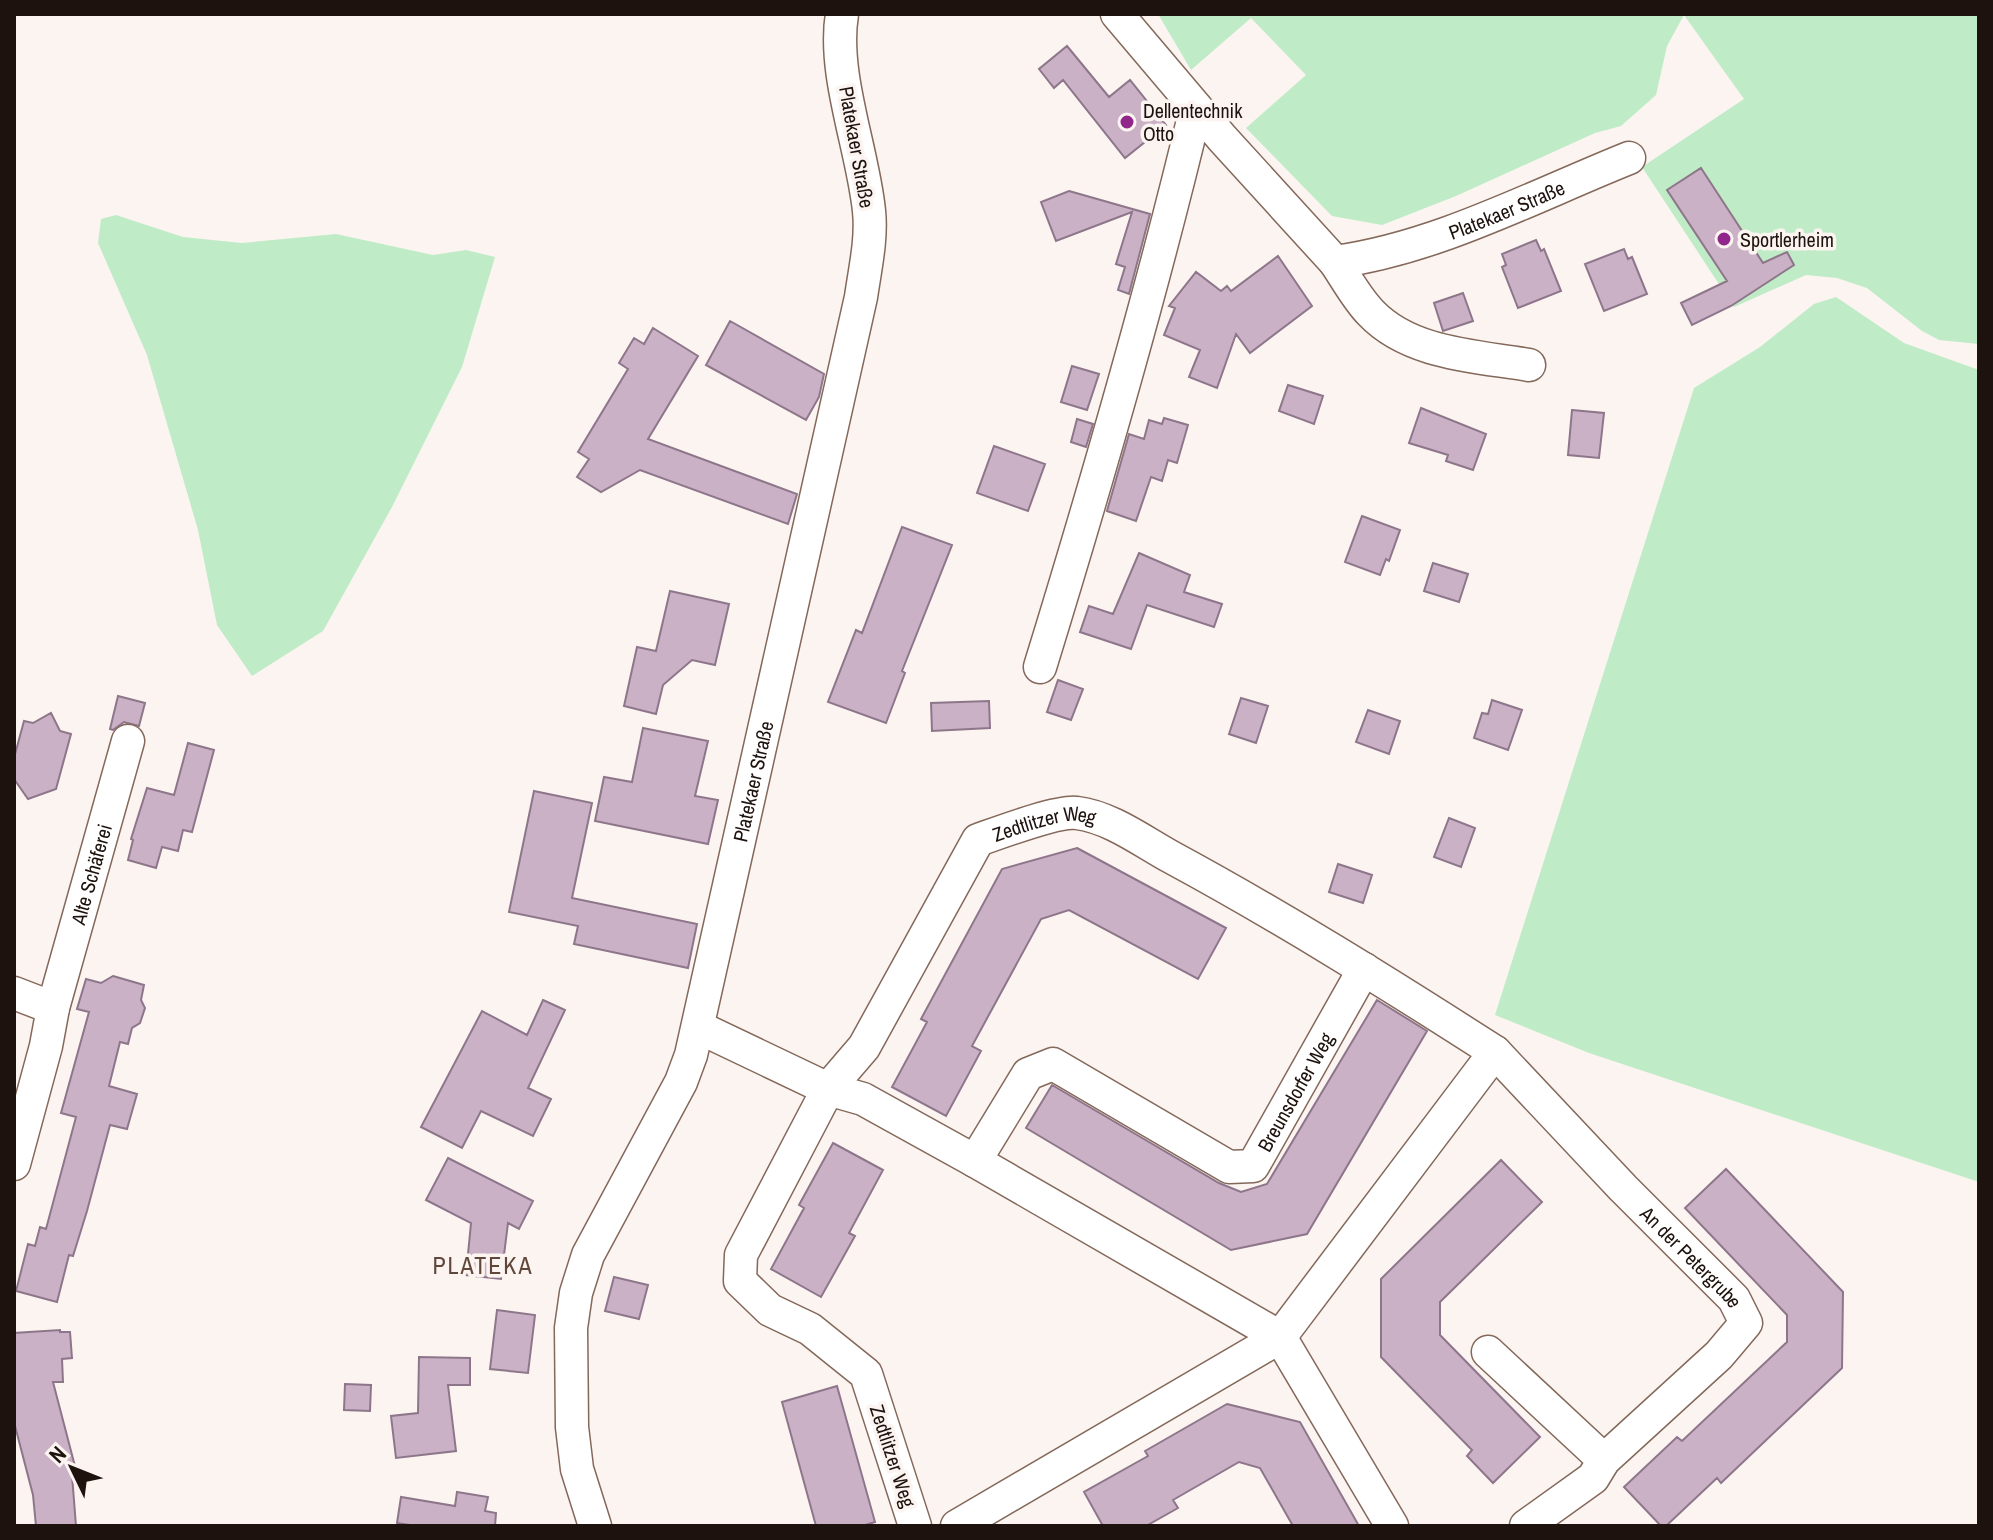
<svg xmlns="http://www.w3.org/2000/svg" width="1993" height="1540" font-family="'Archivo Narrow',sans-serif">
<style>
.green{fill:#bfecc6}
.building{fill:#cab1c6;stroke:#8e768a;stroke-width:2}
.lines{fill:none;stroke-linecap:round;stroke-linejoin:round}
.minor-casing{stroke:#84685a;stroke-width:35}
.minor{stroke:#fff;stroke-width:32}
.poi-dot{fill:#91278b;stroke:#fbf4f1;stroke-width:3}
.labels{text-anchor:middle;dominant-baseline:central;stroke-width:7;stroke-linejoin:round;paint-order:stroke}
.poi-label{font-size:20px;fill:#1d120d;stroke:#fbf4f1;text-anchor:start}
.street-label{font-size:20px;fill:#1d120d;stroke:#fbf4f1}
.quarter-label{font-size:24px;letter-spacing:2px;fill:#61473a;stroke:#fbf4f1}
</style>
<rect width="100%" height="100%" fill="#fbf4f1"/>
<!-- green -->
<path class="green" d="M1158,14H1979V344L1939,340L1922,331L1867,288L1837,278L1806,275L1734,307L1642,167L1744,99L1684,15L1667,46L1656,95L1621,126L1595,133L1456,196L1382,225L1332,216L1246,128L1306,75L1251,18L1191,70Z
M116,215L183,237L242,243L336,234L433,255L466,250L495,257L462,367L392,507L323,631L252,676L217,625L198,530L147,355L98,243L101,219Z
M1836,297L1904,343L1979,370V1182L1589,1053L1495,1015L1694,388L1760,347L1814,304Z"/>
<!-- building -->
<path class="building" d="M1067,46L1109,97L1130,80L1166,125L1125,158L1063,80L1054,88L1039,69Z
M1701,168L1763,263L1787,252L1794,265L1731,306L1692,325L1681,303L1727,281L1667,190Z
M1069,191L1150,214L1129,294L1118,290L1125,267L1116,264L1132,212L1056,241L1041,202Z
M1536,240L1541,251L1544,249L1561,291L1518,308L1502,267L1506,265L1502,254Z
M1624,249L1628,259L1632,257L1647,294L1604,311L1585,264Z
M1278,256L1312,306L1250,353L1236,334L1217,388L1189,377L1200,350L1164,335L1175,308L1169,306L1196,272L1221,291L1227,286L1231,291Z
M1463,293L1473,321L1443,331L1434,303Z
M730,321L824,374L819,397L806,420L706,365Z
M653,328L698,356L648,439L797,494L788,524L640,470L601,492L577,477L589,459L578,452L628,369L619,363L634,338L644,344Z
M1072,366L1099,374L1087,410L1061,402Z
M1288,385L1323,396L1314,424L1279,411Z
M1421,408L1486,434L1473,470L1446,461L1448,455L1409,443Z
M1572,410L1604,413L1599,458L1568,455Z
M1164,418L1188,425L1177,463L1168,460L1162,481L1151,477L1136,521L1107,511L1129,434L1144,439L1149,420L1162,424Z
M1077,419L1093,424L1086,447L1071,442Z
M994,446L1045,464L1028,511L977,493Z
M1362,516L1400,530L1389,561L1386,559L1380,575L1345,562Z
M902,527L952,545L902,671L905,673L886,723L828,702L856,630L862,633Z
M1139,553L1190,575L1184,592L1222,604L1214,627L1147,605L1131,649L1080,632L1089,606L1113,614Z
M1433,563L1468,574L1459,602L1424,591Z
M670,591L729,604L715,665L692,660L663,685L656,714L624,706L637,647L656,651Z
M1058,680L1083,689L1071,720L1047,712Z
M118,696L145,703L139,726L124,722L113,730L110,729Z
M1241,698L1268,706L1256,743L1229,734Z
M1492,700L1522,710L1508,750L1474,738L1482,713L1488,714Z
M989,701L990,728L932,731L931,703Z
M1368,710L1400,721L1389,754L1356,742Z
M51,713L60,731L71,734L56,789L28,799L14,779V758L24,721L33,723Z
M643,728L708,741L695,796L718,800L708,844L595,821L604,777L632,782Z
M188,743L214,750L192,832L183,830L178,851L162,847L156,868L128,860L133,840L131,839L147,788L174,795Z
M534,791L592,803L572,898L697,924L688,968L574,944L578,926L509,912Z
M1449,818L1475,828L1461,867L1434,857Z
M1077,848L1226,928L1198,979L1069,910L1041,919L972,1046L981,1051L946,1116L892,1087L927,1022L921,1019L1002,869Z
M1338,864L1372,875L1363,903L1329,892Z
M113,976L144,985L141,1000L145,1008L140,1023L132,1028L128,1044L120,1042L109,1086L137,1094L127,1129L110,1125L87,1211L73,1256L69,1255L57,1302L16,1291L28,1244L35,1246L40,1227L46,1229L76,1117L61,1113L89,1012L77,1009L86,979L101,983Z
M543,1000L565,1010L528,1088L551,1099L533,1136L481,1111L462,1148L421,1127L482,1011L527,1035Z
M1377,1000L1427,1031L1307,1234L1231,1250L1026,1128L1052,1085L1219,1183L1241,1192L1267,1184Z
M833,1143L883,1170L849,1233L855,1236L821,1297L771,1269L804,1208L799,1205Z
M448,1158L533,1201L519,1229L508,1223L501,1279L466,1275L471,1223L426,1200Z
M1501,1160L1542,1202L1440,1302V1335L1540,1437L1493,1483L1467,1456L1472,1450L1381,1357V1279Z
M1726,1169L1843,1292L1842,1368L1721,1483L1717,1478L1666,1526H1661L1624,1487L1677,1437L1682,1441L1787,1342V1315L1685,1208Z
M614,1277L648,1285L639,1319L605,1311Z
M497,1310L535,1315L528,1373L490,1369Z
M60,1330V1332H70L72,1358L62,1359L63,1382H53L77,1474L72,1475L76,1526H36L33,1495L14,1422V1333Z
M419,1357L470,1358V1385H448L456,1451L396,1458L391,1416L418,1413Z
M345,1384L371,1385L370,1411L344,1410Z
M837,1386L875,1522L862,1526H816L782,1402Z
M1227,1404L1300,1422L1359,1526H1293L1260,1468L1239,1462L1173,1500L1178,1508L1146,1526H1103L1084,1492L1148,1456L1145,1451Z
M457,1492L488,1497L485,1511L496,1513L495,1526H416L397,1523L401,1497L455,1506Z"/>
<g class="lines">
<!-- minor casing -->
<g class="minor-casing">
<g id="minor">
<path id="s1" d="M1117,14L1222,138L1335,262C1437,248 1534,196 1629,158"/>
<path d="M1335,262C1346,278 1357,299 1371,313C1410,354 1476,356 1529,365"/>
<path d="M1040,667C1097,482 1151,296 1196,108"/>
<path d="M14,993L53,1008"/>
<path d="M698,1027L828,1089L863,1099L975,1161L1280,1337L1392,1526"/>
<path id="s2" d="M1495,1052L1623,1188L1734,1299L1746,1323L1719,1355L1604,1460L1593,1478L1526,1526"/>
<path id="s3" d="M975,1161L1028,1074L1053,1064L1229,1167L1253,1166L1364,969"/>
<path id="s4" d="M14,1164L46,1046L53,1008L128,741"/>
<path d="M1488,1352L1604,1460"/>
<path id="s5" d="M595,1526L577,1469L572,1427L571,1328L576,1293L588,1255L681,1082L691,1055L861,297C865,269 872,239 869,211C863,150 832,74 842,14"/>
<path id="s6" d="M915,1526L866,1374L810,1329L770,1310L740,1281L741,1255L828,1089L864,1047L978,840C998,833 1059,810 1077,813C1110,817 1142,841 1171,857C1282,917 1389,984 1495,1052L1280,1337L957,1526"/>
</g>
</g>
<!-- minor -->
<use href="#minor" class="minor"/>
</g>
<!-- markers -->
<g class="poi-dot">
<circle cx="1127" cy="122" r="8"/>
<circle cx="1724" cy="239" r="8"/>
</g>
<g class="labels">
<!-- poi labels -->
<g class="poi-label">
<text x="1143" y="110">Dellentechnik<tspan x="1143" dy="23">Otto</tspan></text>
<text x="1740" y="239">Sportlerheim</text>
</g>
<!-- street labels -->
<g class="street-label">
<text transform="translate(857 147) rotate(80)">Platekaer Straße</text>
<text stroke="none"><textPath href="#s1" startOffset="510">Platekaer Straße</textPath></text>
<text stroke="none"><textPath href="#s5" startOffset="782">Platekaer Straße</textPath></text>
<text stroke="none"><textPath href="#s6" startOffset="892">Zedtlitzer Weg</textPath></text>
<text stroke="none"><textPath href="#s4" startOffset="300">Alte Schäferei</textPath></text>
<text stroke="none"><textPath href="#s3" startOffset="442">Breunsdorfer Weg</textPath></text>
<text stroke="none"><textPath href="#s2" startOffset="284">An der Petergrube</textPath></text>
<text transform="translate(893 1456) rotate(72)">Zedtlitzer Weg</text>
</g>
<!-- quarter labels -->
<g class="quarter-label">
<text x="483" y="1265">PLATEKA</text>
</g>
</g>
<!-- border -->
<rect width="1993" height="1540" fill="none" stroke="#1d120d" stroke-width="32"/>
<!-- north arrow -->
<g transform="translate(72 1468) rotate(313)" stroke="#fbf4f1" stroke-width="6" paint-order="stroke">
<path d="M0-6L14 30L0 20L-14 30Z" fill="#1d120d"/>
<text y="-12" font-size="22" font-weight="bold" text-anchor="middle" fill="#1d120d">N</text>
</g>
</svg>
